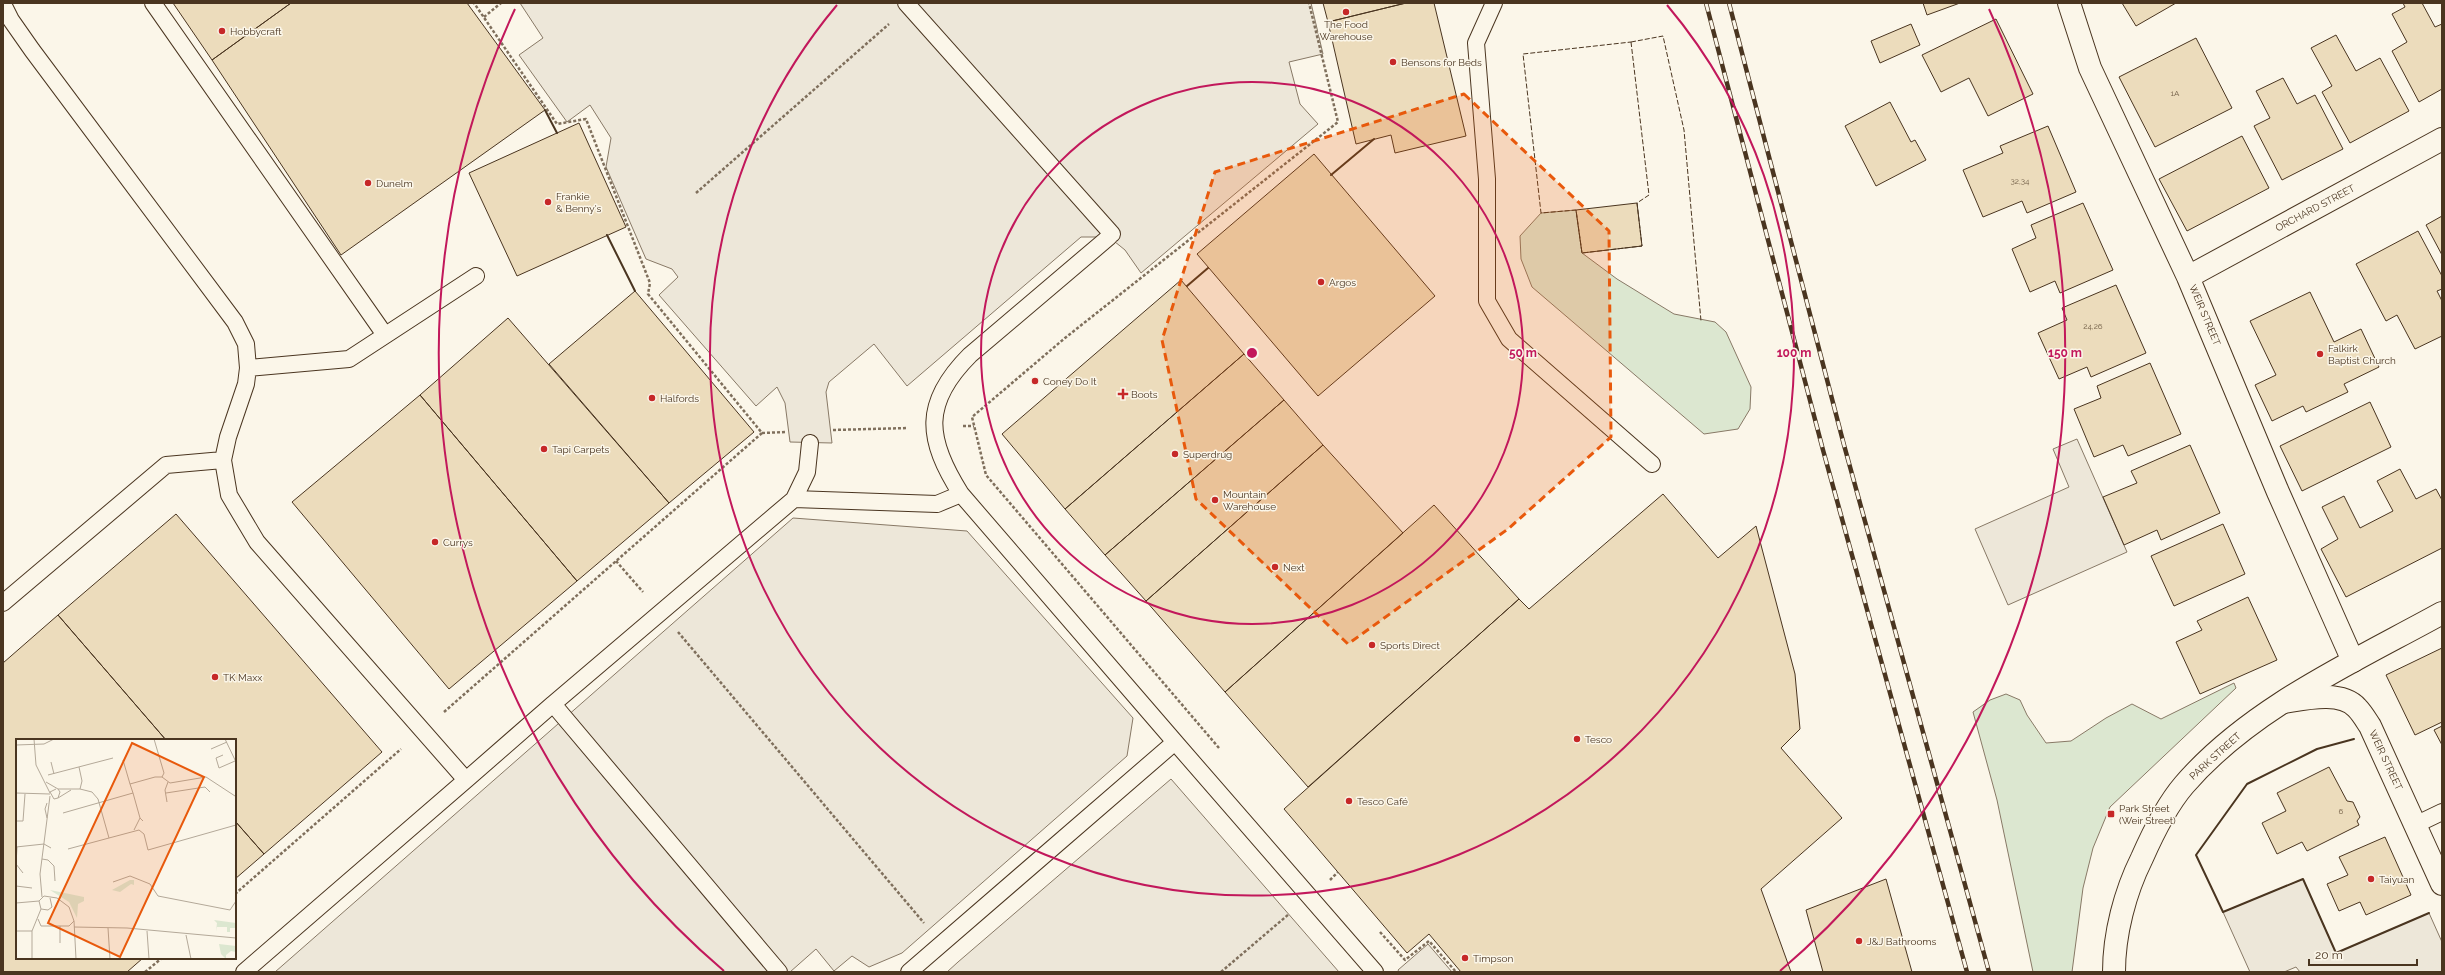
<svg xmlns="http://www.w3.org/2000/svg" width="2445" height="975" font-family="Raleway,sans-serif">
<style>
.green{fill:#dce7d0;stroke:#887966}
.parking{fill:#ede7d9;stroke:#887966}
.building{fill:#ecdcbc;stroke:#4a3520}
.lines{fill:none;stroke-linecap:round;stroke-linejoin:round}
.lane-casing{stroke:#4a3520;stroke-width:18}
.street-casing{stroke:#4a3520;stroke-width:24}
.primary-casing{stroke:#4a3520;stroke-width:24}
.path{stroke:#7f6f5c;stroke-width:2.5;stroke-dasharray:3 2;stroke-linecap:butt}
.lane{stroke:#fbf6e9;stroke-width:16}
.street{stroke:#fbf6e9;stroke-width:22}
.primary{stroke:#fbf6e9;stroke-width:22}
.rail-casing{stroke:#4a3520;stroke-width:4.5}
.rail{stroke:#fbf6e9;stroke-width:3;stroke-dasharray:9;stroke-linecap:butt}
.fence{stroke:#4a3520;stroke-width:1;stroke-dasharray:5 2;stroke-linecap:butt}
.wall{stroke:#4a3520;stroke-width:2}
.marked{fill:#e8590c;fill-opacity:0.2;stroke:#e8590c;stroke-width:3;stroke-dasharray:8 5;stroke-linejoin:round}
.ring{fill:none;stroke:#c2185b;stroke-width:2}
.poi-dot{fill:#c62828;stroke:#fbf6e9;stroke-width:1.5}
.labels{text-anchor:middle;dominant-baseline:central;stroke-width:3;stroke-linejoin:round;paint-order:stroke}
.number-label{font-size:8px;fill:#725f47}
.poi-label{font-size:10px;fill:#4a3520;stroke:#fbf6e9;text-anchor:start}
.street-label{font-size:10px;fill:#4a3520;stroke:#fbf6e9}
.inset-road{fill:none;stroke:#b4a999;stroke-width:1}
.view{fill:#e8590c;fill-opacity:0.15;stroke:#e8590c;stroke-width:2}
.inset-edge{fill:none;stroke:#4a3520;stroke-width:2}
.centre{fill:#c2185b;stroke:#fbf6e9;stroke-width:2}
.ring-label{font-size:12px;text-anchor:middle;font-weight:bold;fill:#c2185b;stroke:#fbf6e9;stroke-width:3;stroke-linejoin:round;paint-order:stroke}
</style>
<rect width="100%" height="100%" fill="#fbf6e9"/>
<!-- green -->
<path class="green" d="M1576,210L1582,253L1617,279L1674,314L1715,322L1726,332L1751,387L1750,409L1738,429L1704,434L1532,287L1521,259L1520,236L1541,213Z
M2234,683L2236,688L2110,807L2093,848L2083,888L2072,972H2033L1997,800L1973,712L1990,700L2006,694L2020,700L2027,715L2046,743L2071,741L2106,718L2132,704L2161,719Z"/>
<!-- parking -->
<path class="parking" d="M520,3H1311L1323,54L1289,62L1300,104L1318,124L1141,273L1125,250L1109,237H1081L907,386L874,344L829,382L826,392L832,443L790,442L785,403L777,387L756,406L659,295L678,277L672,269L646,259L606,167L611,138L590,105L567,122L519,55L543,38Z
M2077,439L2127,552L2008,605L1975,529L2069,487L2053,449Z
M793,518L967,531L1133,718L1127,756L902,953L869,967L852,956L834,971L816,949L790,972H275Z
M1171,779L1339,972H947L958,962Z
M2303,879L2336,953L2429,913L2442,942V972H2300L2296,967L2284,972H2250L2223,912Z
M1428,944L1452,972H1399L1398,970Z"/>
<!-- building -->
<path class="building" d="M173,3H291L212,60Z
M291,3H467L545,110L341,255L212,60Z
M1323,3H1406L1328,22Z
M1406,3H1434L1466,136L1395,153L1391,135L1356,144L1328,22Z
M1923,3H1960L1927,15Z
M2122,3H2176L2136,26Z
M2403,3H2422L2435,27L2442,24V89L2419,102L2392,51L2407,42L2392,14L2405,7Z
M1996,19L2033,94L1988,116L1969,78L1941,92L1922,55Z
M1911,24L1920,45L1880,63L1871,41Z
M2336,35L2356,71L2380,58L2409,111L2350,143L2322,92L2332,86L2311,48Z
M2196,38L2232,108L2155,147L2119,77Z
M2283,78L2297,104L2315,95L2343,149L2282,180L2254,126L2270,118L2256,91Z
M1890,102L1911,142L1915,140L1926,160L1876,186L1845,126Z
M579,123L626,227L517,276L469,173Z
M2048,126L2076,192L2027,213L2022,201L1983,217L1963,170L2003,153L2000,146Z
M2242,136L2269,188L2187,231L2159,179Z
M1314,154L1435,296L1318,396L1197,254Z
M1637,203L1642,246L1582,253L1576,210Z
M2083,203L2113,270L2060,293L2055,281L2030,292L2012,249L2036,238L2031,225Z
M2442,216V255L2426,225Z
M2418,231L2442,276V289L2437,291L2442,301V336L2415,349L2397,315L2386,321L2356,264Z
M1181,280L1244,354L1065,509L1002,434Z
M2116,285L2146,353L2091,377L2087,367L2059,379L2038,333L2067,320L2062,308Z
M635,291L754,432L669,503L549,364Z
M2310,292L2334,342L2361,329L2379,367L2344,384L2348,392L2306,412L2303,406L2272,421L2255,385L2276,375L2250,321Z
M508,318L669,503L577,581L420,395Z
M1244,354L1284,400L1105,555L1065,509Z
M2150,363L2181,434L2128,456L2123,445L2094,457L2074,409L2101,398L2097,386Z
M420,395L577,581L449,689L292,502Z
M1284,400L1323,445L1146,601L1105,555Z
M2370,402L2391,447L2302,491L2280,446Z
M1323,445L1403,533L1225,692L1146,601Z
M2190,445L2220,513L2161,540L2157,530L2124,545L2103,497L2137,483L2131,471Z
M2400,469L2416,499L2436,489L2442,500V548L2346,597L2321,549L2338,539L2322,507L2344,496L2360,528L2393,511L2377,481Z
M1663,494L1718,558L1756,526L1795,674L1800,729L1781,748L1842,818L1761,889L1791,972H1461L1429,934L1407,953L1284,809L1519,599L1529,609Z
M1434,505L1519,599L1308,787L1225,692Z
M176,514L382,752L264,854L235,821V740H166L58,615Z
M2223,524L2245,574L2174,606L2151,556Z
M2248,597L2277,660L2200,694L2176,642L2202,630L2197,621Z
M58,615L166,740H17V958H143L127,972H3V663Z
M2442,648V722L2415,735L2386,675Z
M2442,726V745L2434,730Z
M2329,767L2347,801L2353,802L2360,817L2357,821L2359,825L2307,851L2302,842L2277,854L2262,823L2286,811L2277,793Z
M235,821L264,854L235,879Z
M2385,837L2411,895L2366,915L2360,902L2339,911L2327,884L2348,875L2339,857Z
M1886,879L1912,972H1823L1806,910Z"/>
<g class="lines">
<!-- lane casing -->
<g class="lane-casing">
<path id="lane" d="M153,3L385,335
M906,3L1112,234
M1494,3L1476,43L1487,179V301L1509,339L1652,464
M3,4L11,20L32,50L235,322L246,344L248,368L246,384L228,437L223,460L229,495L257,542L466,780L553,704L779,972
M248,368L349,359L476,276
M810,443L807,472L794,499L937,504L961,494
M3,603L166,465L223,460
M553,704L794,499
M1175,742L1375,972
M2415,825L2442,812
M244,972L466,780
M909,972L1175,742L961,494C926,439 922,403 970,355L1109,237"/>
</g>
<!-- street casing -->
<g class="street-casing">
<path id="street" d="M2069,3L2090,68L2188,277L2278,492L2353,661
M2188,277L2442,139
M2284,702C2304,699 2341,690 2357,708C2362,713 2366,720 2370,726L2442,884"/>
</g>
<!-- primary casing -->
<g class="primary-casing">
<path id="primary" d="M2114,972C2114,934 2125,892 2142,858C2153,833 2166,806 2184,785C2250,708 2355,661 2442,613"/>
</g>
<!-- path -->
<path class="path" d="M484,17L501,3
M696,193L889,24
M963,426H974
M833,430L908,428
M762,433L786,432
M616,561L643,592
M678,632L924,923
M444,712L762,433L648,294L650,283L586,119L557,124L474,3
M1219,748L986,475L972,417L1065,338L1338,122L1309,3
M1330,880L1338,872
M235,894L401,749
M1380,932L1405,960L1429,941L1456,972
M145,972L162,958
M1221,972L1289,914"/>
<!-- lane -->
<use href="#lane" class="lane"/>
<!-- street -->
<use href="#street" class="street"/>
<!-- primary -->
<use href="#primary" class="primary"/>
<!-- rail casing -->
<g class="rail-casing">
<path id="rail" d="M1706,3L1823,450L1967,972
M1729,3L1844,445L1989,972"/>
</g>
<!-- rail -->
<use href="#rail" class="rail"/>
<!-- fence -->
<path class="fence" d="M1631,42L1649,195L1637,203L1642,246L1582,253L1576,210L1541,213L1523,54Z
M1631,42L1663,36L1684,130L1701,321"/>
<!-- wall -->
<path class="wall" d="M545,110L557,133
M1331,175L1374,139
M607,235L635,291
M1187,286L1208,268
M2354,739L2317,749L2247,784L2196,855L2223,912L2303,879L2336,953L2429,913"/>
</g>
<!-- marked area -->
<path class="marked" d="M1464,94L1609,231L1611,437L1508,529L1348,644L1196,499L1162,340L1215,172Z"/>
<!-- distance rings -->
<g class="ring">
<circle cx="1252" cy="353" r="271"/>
<path d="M1667 5A542 542 0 1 1 837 5"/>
<path d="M724 971A813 813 0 0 1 515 9M1989 9A813 813 0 0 1 1780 971"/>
</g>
<!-- markers -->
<g class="poi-dot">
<circle cx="1346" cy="12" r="4"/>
<circle cx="222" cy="31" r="4"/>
<circle cx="1393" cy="62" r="4"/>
<circle cx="368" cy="183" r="4"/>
<circle cx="548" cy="202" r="4"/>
<circle cx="1321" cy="282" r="4"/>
<circle cx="2320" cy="354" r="4"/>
<circle cx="1035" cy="381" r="4"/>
<path d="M1121 388h4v4h4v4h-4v4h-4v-4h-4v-4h4z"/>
<circle cx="652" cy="398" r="4"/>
<circle cx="544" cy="449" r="4"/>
<circle cx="1175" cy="454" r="4"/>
<circle cx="1215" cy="500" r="4"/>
<circle cx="435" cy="542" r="4"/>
<circle cx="1275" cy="567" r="4"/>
<circle cx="1372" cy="645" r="4"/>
<circle cx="215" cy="677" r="4"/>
<circle cx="1577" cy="739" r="4"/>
<circle cx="1349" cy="801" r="4"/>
<rect x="2107" y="810" width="8" height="8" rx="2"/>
<circle cx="2371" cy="879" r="4"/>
<circle cx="1859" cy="941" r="4"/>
<circle cx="1465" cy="958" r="4"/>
</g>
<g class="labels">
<!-- number labels -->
<g class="number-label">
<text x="2175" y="93">1A</text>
<text x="2020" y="181">32,34</text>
<text x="2093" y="326">24,26</text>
<text x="2341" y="811">6</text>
</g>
<!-- poi labels -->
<g class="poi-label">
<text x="1346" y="24" text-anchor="middle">The Food<tspan x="1346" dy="12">Warehouse</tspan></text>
<text x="230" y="31">Hobbycraft</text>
<text x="1401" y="62">Bensons for Beds</text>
<text x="376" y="183">Dunelm</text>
<text x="556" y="196">Frankie<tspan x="556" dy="12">&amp; Benny's</tspan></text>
<text x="1329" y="282">Argos</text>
<text x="2328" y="348">Falkirk<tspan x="2328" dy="12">Baptist Church</tspan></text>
<text x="1043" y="381">Coney Do It</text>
<text x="1131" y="394">Boots</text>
<text x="660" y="398">Halfords</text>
<text x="552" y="449">Tapi Carpets</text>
<text x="1183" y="454">Superdrug</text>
<text x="1223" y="494">Mountain<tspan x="1223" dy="12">Warehouse</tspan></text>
<text x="443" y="542">Currys</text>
<text x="1283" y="567">Next</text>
<text x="1380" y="645">Sports Direct</text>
<text x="223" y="677">TK Maxx</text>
<text x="1585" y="739">Tesco</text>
<text x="1357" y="801">Tesco Café</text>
<text x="2119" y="808">Park Street<tspan x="2119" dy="12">(Weir Street)</tspan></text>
<text x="2379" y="879">Taiyuan</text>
<text x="1867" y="941">J&amp;J Bathrooms</text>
<text x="1473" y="958">Timpson</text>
</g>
<!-- street labels -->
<g class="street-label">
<text transform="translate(2315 208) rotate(-28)">ORCHARD STREET</text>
<text transform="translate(2205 315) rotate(67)">WEIR STREET</text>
<text transform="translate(2215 756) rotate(-42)">PARK STREET</text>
<text transform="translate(2386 760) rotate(65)">WEIR STREET</text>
</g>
</g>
<!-- overview -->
<g transform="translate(16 739)">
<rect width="220" height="220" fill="#fbf6e9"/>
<path d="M114,141H118V146L115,145L104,153L96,151ZM34,151L68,158V162L62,165L61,179L53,163ZM198,181L220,184V189H214V193H211V188H201L200,193L201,184ZM203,205L220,207V213L215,212L210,216V220L205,215Z" fill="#dce7d0"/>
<path class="inset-road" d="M18,0L20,26L34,54M138,0L148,34L146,38M209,0L220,23M0,6L28,5L38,0M195,10L211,3M207,16L200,19L203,29L219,22M107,21L114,45M35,23L38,35M63,28L66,42L64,50M32,36L97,19M30,43L42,50L44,53L42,59L38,60L34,53L40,50M42,50H64L76,53L82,60L93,99L123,91L128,95L132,111M0,54L34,55M117,54L124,79M150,54L189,48L194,53M42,59L55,51M151,63L149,51L152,43M47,74L117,54L114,45L139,38H146L154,44L190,38L219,57M31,79L29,70L31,64M0,82H7L9,55M118,91L124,79L127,82M0,108L28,105L35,109M1,108L0,125L7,134M52,110L93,99M132,111L220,86M26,120L32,121L38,127L39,142M97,143L114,137L134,145L142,157L214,171L220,162M0,147L16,149M26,158L24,135L34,57M0,164L23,162M25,170L23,162L28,157L41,159L53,168L58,182L60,220M25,170L32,171L36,168L34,159M22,180L25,187H53L58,182M44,187V204M58,188L111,189L220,199M92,189L94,220M0,192H16M131,192L133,220M170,196L175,220M16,220V192L25,170"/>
<path class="view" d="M116,4L188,38L104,218L32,184Z"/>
<rect width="220" height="220" class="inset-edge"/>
</g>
<circle cx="1252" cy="353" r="6" class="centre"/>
<g class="ring-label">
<text x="1523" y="357">50 m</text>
<text x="1794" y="357">100 m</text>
<text x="2065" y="357">150 m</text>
</g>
<!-- border -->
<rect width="2445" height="975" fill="none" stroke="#4a3520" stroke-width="8"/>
<!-- scale -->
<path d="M2309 959v6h108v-6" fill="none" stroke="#4a3520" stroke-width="2"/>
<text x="2315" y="959" font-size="12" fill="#4a3520" stroke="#fbf6e9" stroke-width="3" paint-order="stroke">20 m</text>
</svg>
